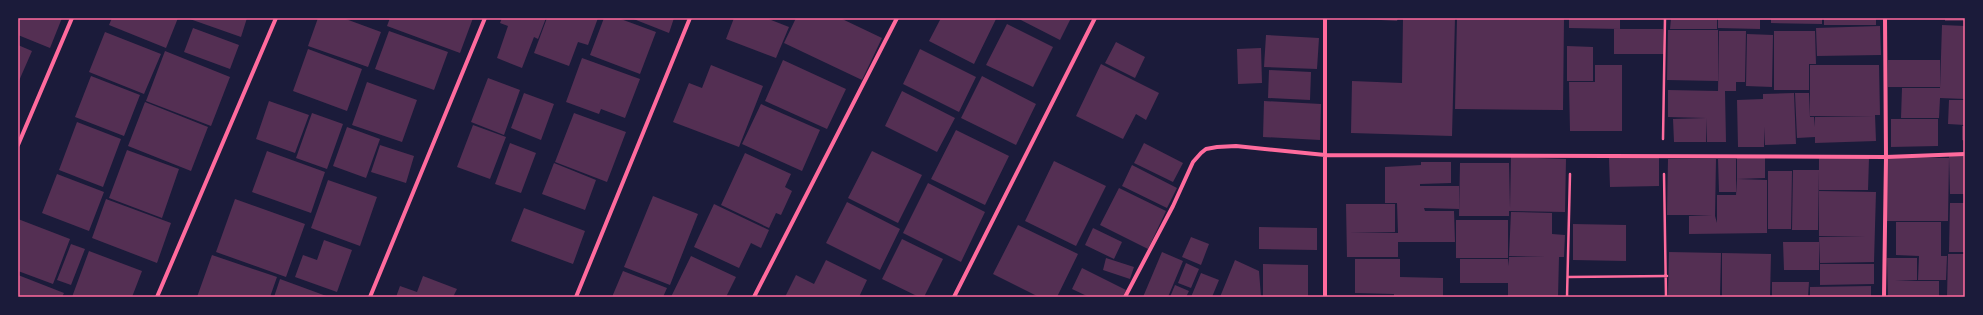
<svg xmlns="http://www.w3.org/2000/svg" width="1983" height="315" font-family="'Zilla Slab',serif">
<style>
.building{fill:#542f53}
.lines{fill:none;stroke-linecap:round;stroke-linejoin:round}
.path{stroke:#ff6b9d;stroke-width:2.5}
.minor{stroke:#ff6b9d;stroke-width:4}
.neatline{fill:none;stroke:#ff6b9d;stroke-width:1.5}
</style>
<rect width="100%" height="100%" fill="#1b1b3a"/>
<!-- building -->
<path class="building" d="M18,18H62L50,48L18,35Z
M112,18H178L166,48L109,25Z
M187,18H247L241,37Z
M318,18H343L381,32L368,67L308,46Z
M390,18H473L460,53L387,26Z
M502,18H546L538,39L534,37L522,68L497,58L508,26L500,23Z
M547,18H598L588,45L578,42L569,66L534,53Z
M604,18H618L656,32L640,74L590,55Z
M631,18H674L669,33Z
M734,18H766L789,27L776,58L726,39Z
M796,18H840L882,38L862,80L784,43Z
M941,18L996,19L974,64L929,41Z
M1017,18H1071L1060,40Z
M1348,18H1398L1397,21Z
M1403,18H1455L1452,136L1351,133L1352,81L1402,83Z
M1457,18H1564L1563,110L1455,109Z
M1569,18H1620V29L1569,28Z
M1671,18H1717V29H1670Z
M1718,18H1760V29L1718,28Z
M1771,18H1822V24L1771,23Z
M1824,18H1876V25H1824Z
M1945,18H1965V21H1945Z
M1007,24L1053,47L1033,87L986,65Z
M1942,25L1965,26V99L1940,98L1939,118H1901L1902,88H1940Z
M1880,26L1881,55L1817,56L1816,28Z
M193,28L239,45L230,69L184,52Z
M1614,29H1663L1664,54H1614Z
M1668,30H1718V81L1667,80Z
M389,31L448,52L434,90L375,69Z
M1719,31H1746L1745,82H1736V91H1725L1726,142H1707L1706,118L1668,117V90L1718,91Z
M1774,31H1815L1816,64H1809V90H1774Z
M105,32L161,54L144,94L89,72Z
M1747,34L1773,35L1772,87L1746,86Z
M1266,35L1319,38L1317,69L1264,67Z
M1116,42L1145,57L1135,78L1105,63Z
M18,45L32,51L18,83Z
M1567,46L1593,47V81H1567Z
M1261,48L1262,83L1238,84L1237,49Z
M308,49L362,69L347,111L293,91Z
M920,49L976,77L959,112L903,84Z
M165,51L230,77L211,126L146,101Z
M582,58L640,79L625,118L601,109L599,114L566,102Z
M783,60L846,89L827,129L765,101Z
M1888,60H1940V87H1888Z
M1101,64L1159,93L1146,120L1136,114L1123,139L1076,116Z
M711,65L763,86L739,147L673,122L689,83L702,88Z
M1595,65H1622V131H1570L1569,82H1595Z
M1810,65H1879L1880,115H1875L1876,141L1815,143V137L1797,138L1795,93H1809L1810,117H1814L1815,127V117L1874,116H1810Z
M1269,70L1311,72L1310,100L1268,98Z
M91,76L140,95L124,136L75,117Z
M982,76L1036,104L1016,145L961,118Z
M488,78L520,90L504,135L471,122Z
M367,82L417,100L402,142L352,125Z
M902,91L955,118L937,152L885,126Z
M524,93L554,104L541,140L511,128Z
M1794,93L1796,144L1765,145L1764,127V147H1738L1737,100L1763,99V94Z
M1949,100H1965V125L1948,124Z
M269,101L309,115L295,153L256,139Z
M1264,101L1321,104L1320,140L1263,137Z
M145,102L208,127L191,171L128,146Z
M761,104L820,130L802,171L742,144Z
M312,113L343,124L327,169L296,158Z
M574,113L626,132L607,182L555,162Z
M1706,118V142H1674L1673,119Z
M1891,119H1938V146L1891,147Z
M77,122L121,139L103,187L59,170Z
M473,125L506,137L490,179L457,167Z
M1962,126H1965V141L1962,140Z
M347,127L380,139L366,178L333,166Z
M956,130L1009,156L985,205L931,179Z
M510,143L536,153L521,193L495,184Z
M1144,143L1183,163L1173,182L1134,163Z
M380,145L414,156L406,183L371,172Z
M127,150L179,169L162,218L109,198Z
M267,151L325,172L311,213L252,192Z
M872,151L922,175L898,223L848,198Z
M745,153L791,174L785,187L792,191L781,215L776,213L769,228L721,205Z
M1949,156H1965V194H1950Z
M1511,157L1566,159L1565,212L1509,211V216H1459L1460,163H1509L1510,208Z
M1819,157L1869,158L1868,190H1819Z
M1887,157L1949,158L1948,221H1887Z
M1609,158H1659V186L1610,187Z
M1737,158H1765V178L1737,179Z
M1668,159H1716L1715,216L1717,223V195H1736L1737,179L1767,180V233L1689,234V216L1712,215H1667Z
M1718,159H1736V192H1719Z
M1054,161L1106,186L1076,246L1025,221Z
M1421,162H1451V183L1420,184V186H1459V209L1424,208L1425,211H1454L1455,242H1398V257H1347L1346,204H1395V232H1349L1398,233L1397,203H1385V167L1421,165Z
M554,163L596,180L585,210L542,194Z
M1132,165L1177,188L1167,208L1122,186Z
M1793,170H1819L1818,230H1792Z
M1768,171H1792L1791,229H1768Z
M57,174L104,192L89,231L42,213Z
M328,180L377,197L360,246L311,228Z
M928,183L985,212L961,262L903,233Z
M1119,188L1166,211L1148,249L1100,225Z
M1819,191L1876,192L1874,262L1820,263L1819,237L1865,236H1819Z
M653,196L698,214L670,285L624,267Z
M106,199L171,223L157,263L92,238Z
M235,199L305,224L286,277L216,252Z
M847,202L900,229L880,270L826,243Z
M1950,203H1965V252H1949Z
M714,204L769,230L761,248L751,243L739,268L694,247Z
M524,208L585,231L573,264L511,241Z
M1511,212L1552,213V234L1565,235L1564,257H1559L1558,297H1508V283H1460V259H1508L1509,266V257H1546L1509,256Z
M18,219L70,239L53,284L18,271Z
M1456,220H1508V258H1456Z
M1896,222H1941V256H1947L1946,280H1918L1919,256L1896,255Z
M1573,224L1626,225V261L1573,260Z
M1018,225L1078,254L1057,297H1039L993,274Z
M1259,227L1317,228V250L1259,249Z
M1093,228L1122,242L1114,259L1085,245Z
M1191,237L1209,244L1201,265L1182,257Z
M902,239L943,259L924,297H919L882,279Z
M324,240L352,250L337,292L295,277L303,255L317,260Z
M1783,242H1819V270H1784Z
M71,244L85,249L71,285L57,280Z
M89,251L142,271L132,297H72Z
M1162,252L1183,261L1168,297H1143Z
M1669,252L1721,253L1720,297H1668Z
M1722,253L1771,254L1770,297H1722Z
M1948,254H1965V297H1947Z
M212,255L277,277L270,297H197Z
M691,256L736,277L726,297H671Z
M1106,258L1134,267L1130,279L1103,270Z
M1887,258H1917V280L1895,281H1939V297H1888Z
M1355,259H1400V277L1443,278V297H1394V294L1355,293Z
M826,260L867,280L859,297H785L796,275L814,284Z
M1235,260L1259,271L1261,297H1220Z
M1186,263L1199,269L1191,288L1178,283Z
M1263,264L1308,265V297H1263Z
M1820,264H1874V284L1820,285Z
M1082,268L1126,290L1123,297H1089L1072,289Z
M623,271L667,288L663,297H612Z
M1201,273L1219,280L1212,297H1191Z
M18,275L64,293L62,297H18Z
M423,276L457,289L453,297H396L400,286L417,292Z
M280,279L329,297H274Z
M1772,282H1809L1808,297H1772Z
M1175,285L1189,291L1186,297H1170Z
M1871,286V297H1810V287Z"/>
<g class="lines">
<!-- path -->
<path class="path" d="M1663,139L1665,18
M1664,174L1666,297
M1568,277L1667,276
M1567,297L1570,174"/>
<!-- minor -->
<path class="minor" d="M18,145L72,18
M157,297L276,18
M370,297L485,18
M576,297L690,18
M754,297L897,18
M954,297L1095,18
M1125,297L1173,206L1193,162L1201,153L1206,149L1217,147L1236,146L1325,155L1886,157L1965,154
M1325,297V18
M1884,297L1886,157L1885,18"/>
</g>
<!-- border -->
<rect width="1983" height="315" fill="none" stroke="#1b1b3a" stroke-width="38"/>
<rect x="19" y="19" width="1945" height="277" class="neatline"/>
</svg>
